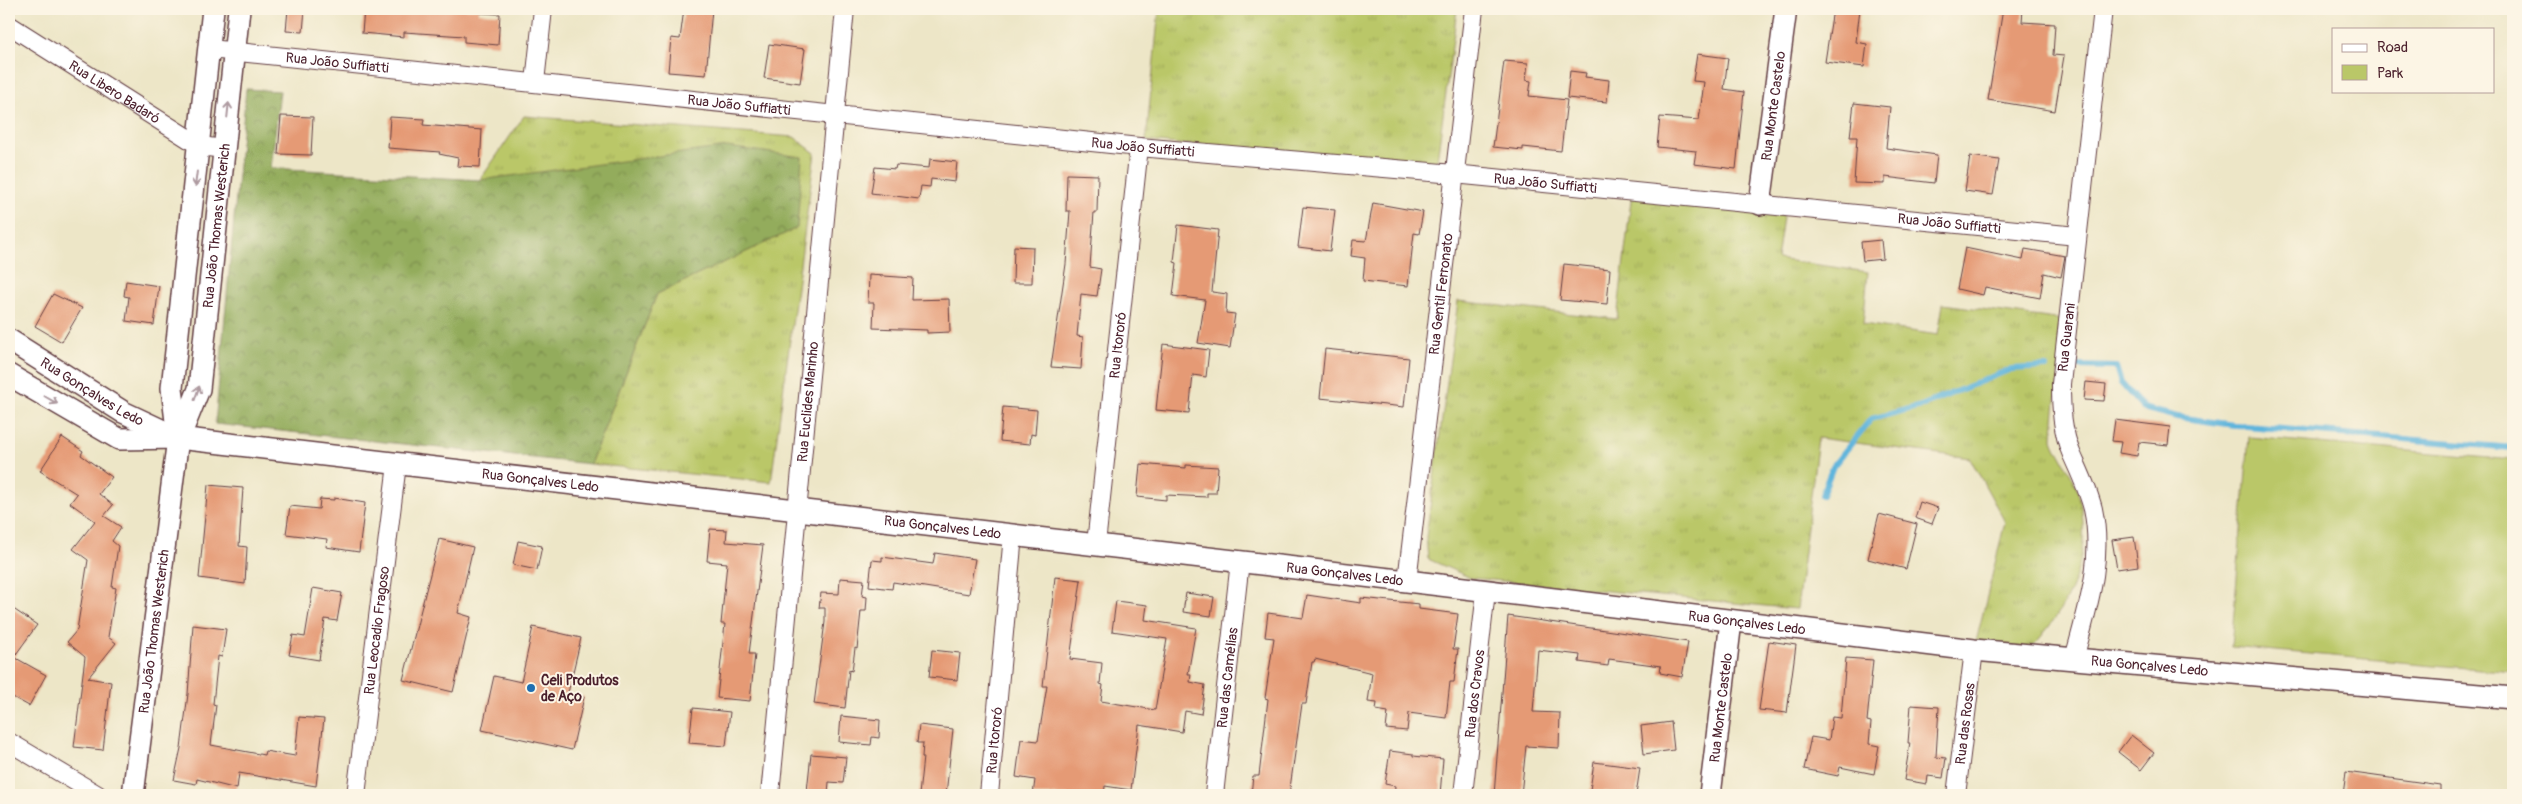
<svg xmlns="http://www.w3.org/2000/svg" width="2522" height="804" font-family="Pangolin,sans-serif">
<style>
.grass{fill:url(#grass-tufts);stroke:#82734a}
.forest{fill:url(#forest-crowns);stroke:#6e6644}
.park{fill:#bac768;stroke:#82734a}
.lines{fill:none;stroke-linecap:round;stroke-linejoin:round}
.stream{stroke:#60b5dc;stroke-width:6}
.building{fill:#e59a75}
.minor-casing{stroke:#623d42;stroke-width:20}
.tertiary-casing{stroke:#623d42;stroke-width:24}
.minor{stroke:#fff;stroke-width:18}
.tertiary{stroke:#fff;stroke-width:21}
.oneway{stroke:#ae9aa0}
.poi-dot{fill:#1f6fb2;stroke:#fcf5e5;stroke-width:2}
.labels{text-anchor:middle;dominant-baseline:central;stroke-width:4;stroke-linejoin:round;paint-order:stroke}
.street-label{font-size:14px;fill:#4a1f2b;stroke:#fcf5e5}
.poi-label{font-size:14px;font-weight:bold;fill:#4a1f2b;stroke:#fcf5e5;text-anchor:start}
</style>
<defs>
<pattern id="grass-tufts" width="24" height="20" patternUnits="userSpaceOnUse" patternTransform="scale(1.25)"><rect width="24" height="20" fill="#bac768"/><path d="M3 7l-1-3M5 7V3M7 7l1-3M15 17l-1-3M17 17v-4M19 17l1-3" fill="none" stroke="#a1aa5a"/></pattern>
<pattern id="forest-crowns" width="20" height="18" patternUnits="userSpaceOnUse" patternTransform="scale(1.25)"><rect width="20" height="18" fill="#93ac5c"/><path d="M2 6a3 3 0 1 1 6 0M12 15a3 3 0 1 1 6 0" fill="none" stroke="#7a8b4c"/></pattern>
</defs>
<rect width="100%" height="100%" fill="#fcf5e5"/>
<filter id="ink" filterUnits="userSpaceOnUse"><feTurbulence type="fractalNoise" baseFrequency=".02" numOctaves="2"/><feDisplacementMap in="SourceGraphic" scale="10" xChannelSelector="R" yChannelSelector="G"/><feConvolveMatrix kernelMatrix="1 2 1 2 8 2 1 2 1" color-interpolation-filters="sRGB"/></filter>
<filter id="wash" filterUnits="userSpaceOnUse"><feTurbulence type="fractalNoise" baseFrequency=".0096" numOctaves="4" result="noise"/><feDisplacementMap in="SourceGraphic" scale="20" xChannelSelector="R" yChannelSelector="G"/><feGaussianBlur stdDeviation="1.12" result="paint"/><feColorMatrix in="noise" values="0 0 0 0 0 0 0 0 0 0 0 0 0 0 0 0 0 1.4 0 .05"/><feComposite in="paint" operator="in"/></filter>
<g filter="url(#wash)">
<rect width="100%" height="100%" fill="#ede6c7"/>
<!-- grass -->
<path class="grass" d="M1159,9H1457L1436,168L1146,141Z
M524,116L794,137L815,153L771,482L590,464L657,294L796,228L480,180Z
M1632,192L1784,210L1777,259L1868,272L1863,324L1938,335L1943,304L2063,320C2061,347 2059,373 2056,400C2055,412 2053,426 2053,438C2053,446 2073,474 2076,486C2096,548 2073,604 2030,649L1976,642L2005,522L1970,458L1818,438L1797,609L1471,578L1428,559L1426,537L1458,301L1617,319Z"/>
<!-- forest -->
<path class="forest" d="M246,89L280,91L271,168L480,180L727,147L802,157L797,228L657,294L590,464L215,424Z"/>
<!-- park -->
<path class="park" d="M2249,437L2513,460V672L2231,647Z"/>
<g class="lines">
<!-- stream -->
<path class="stream" d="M2077,366L2116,367L2121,383L2143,408L2177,417L2234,425L2513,448
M1822,495L1833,466L1871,419L1921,406L2011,369L2046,367"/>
</g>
<g id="blocks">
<!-- building -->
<path class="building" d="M288,9H305L303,32L286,31Z
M364,9H479V13L500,14L498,45L464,42V36L404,32V37L362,33Z
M684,9H712L706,75L668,72L671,38L680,39Z
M1833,9H1860L1856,42L1867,44L1864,67L1825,62Z
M2003,9H2023L2022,22L2055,24L2053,55L2064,56L2055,111L1988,100Z
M769,44L805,49L800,83L764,78Z
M1697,54L1728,58L1724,89L1744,92L1736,169L1694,164L1696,151L1657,147L1660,117L1699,120L1704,82L1693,81Z
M1504,61L1528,63L1526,80L1531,81L1529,96L1567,100L1561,151L1523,147V150L1493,147Z
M1570,71L1586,73L1585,77L1609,80L1607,102L1567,98Z
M1854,103L1890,107L1886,148L1937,155L1934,183L1885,177V184L1854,183L1857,137H1850Z
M281,116L313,117L311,155L278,154Z
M390,117L424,119L423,125L482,130L480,167L457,166L458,158L439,154L440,152L388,148Z
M1970,156L1999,160L1993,195L1965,191Z
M930,159L957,162L955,182L931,179L930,187L921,186L919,199L871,193L875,167L895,169L896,165L929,168Z
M1067,174L1098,175L1097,212H1094L1090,267L1101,269L1097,296L1081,294L1077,336L1083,337L1081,369L1051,367L1066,264L1070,211H1066Z
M1373,203L1423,212L1419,234L1414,233L1408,286L1363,281L1365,258L1351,256L1353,240L1366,241Z
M1303,207L1335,210L1330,251L1298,247Z
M1178,225L1218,230L1212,292L1227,294L1226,313L1235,314L1230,348L1198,343L1205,300L1173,296L1177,263L1174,262Z
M1881,240L1883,259L1863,261L1861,242Z
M1014,246L1033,247L1032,283H1013Z
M1965,248L2023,260L2025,249L2065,256L2061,277L2044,273L2040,298L1985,287L1983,295L1957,289Z
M1564,264L1610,269L1607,304L1560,300Z
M869,275L913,278L912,300L949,299L950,332L927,333V330L873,328L874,303H868Z
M126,281L159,286L154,325L126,321L129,297L124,296Z
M53,294L82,308L62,342L35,326Z
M1163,344L1209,350L1206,377L1193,375L1189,413L1156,410Z
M1325,349L1409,358L1404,407L1320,398Z
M2086,382L2106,384L2104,401L2084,400Z
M1003,407L1037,410L1035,435L1031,434L1030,444L1000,441Z
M2115,420L2170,427L2168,445L2139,442L2137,456L2119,453L2121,442L2112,441Z
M62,437L83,451L81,455L112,477L99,494L113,505L104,516L121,527L112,541L118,546L112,587L116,588L108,637L116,643L88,678L111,682L103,750L74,747L85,657L67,642L77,630L88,560L73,549L95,521L70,503L77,494L40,471Z
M1140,464L1186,468V465L1218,467L1216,493H1207V497L1166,495V500L1137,497Z
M208,485L243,488L239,546L247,547L245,584L199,578Z
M334,498L365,503L359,552L326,547L327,539L286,534L290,506L319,509L320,499L334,500Z
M1920,502L1938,508L1932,524L1915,518Z
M1879,514L1917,524L1906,569L1868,559Z
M710,529L727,530L726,542L763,545L749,654H755L750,701L717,698L725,624H721L727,563L707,561Z
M2134,537L2138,566L2117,569L2112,540Z
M439,539L473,547L458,613L471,617L453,692L403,680Z
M518,541L542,546L537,570L513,565Z
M935,553L975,559L969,594L893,582L892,589L869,586L872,560L882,561V557L933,564Z
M1055,577L1081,580L1070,659L1102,663L1100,684L1103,685L1101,701L1155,710L1167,639L1112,631L1116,601L1147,605L1145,620L1196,628L1188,674H1191L1190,682L1205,685L1201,714L1185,711L1182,732L1139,725L1131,790L1105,786L1104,795H1033L1035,780L1016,777L1021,739L1038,741L1047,686H1043Z
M840,578L864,580L862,596L867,597L866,611H861L857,649L855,648L852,671L849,670L845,708L814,704L825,622V608H819L821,593L839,594Z
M313,588L342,593L337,621L325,619L319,660L289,655L293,635L305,637Z
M1186,593L1214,597L1211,616L1183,612Z
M1307,595L1361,603V598L1419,604V609L1458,614L1453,649H1458L1454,682H1450L1446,718L1409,713L1407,731L1386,729L1388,712L1376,710L1377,703L1368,702L1372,673L1315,659L1314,662H1312L1306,704H1302L1289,795H1251L1253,776H1259L1268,699L1265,698L1274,638L1265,637L1268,613L1303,618Z
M9,606L37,625L14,657L46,675L29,706L9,695Z
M1508,616L1688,642L1682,677L1660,673L1661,666L1609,659L1608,666L1579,662L1580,655L1538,650L1533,712L1560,713L1559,748L1526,746L1521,795H1494Z
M193,625L226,629L222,657L218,656L213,704L216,705L211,745L264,755L265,751L295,756L299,717L324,719L316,786L239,773L237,789L197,779L196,784L174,780L181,748L188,694Z
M533,627L581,638L568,693L584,697L572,750L482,730L494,676L521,682Z
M1769,641L1796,645L1787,713L1759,710Z
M932,650L960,653L957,680L929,677Z
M1846,658L1873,660L1867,721L1871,722L1869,744L1879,746L1874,774L1840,767L1838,776L1804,769L1811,737L1829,740L1832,717L1841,718Z
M1911,705L1939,707L1936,757L1946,758L1943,778L1928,776L1927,784L1904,780L1910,743H1908Z
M693,708L730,712L726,746L689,743Z
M841,716L880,720L879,738L872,737L871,745L839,742Z
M1671,722L1674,750L1644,754L1641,726Z
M919,725L953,729L946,795H919L923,757H922L923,743H917Z
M2131,735L2154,753L2141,770L2118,752Z
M1390,751L1413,754V756L1443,759L1440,795H1394L1395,786L1385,784Z
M811,754L846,757L843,783L829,782L828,794L807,791Z
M1594,762L1640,768L1636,795L1590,790Z
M2346,772L2440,785V795H2343Z"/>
</g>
</g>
<g filter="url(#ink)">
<use href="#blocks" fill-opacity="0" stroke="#623d42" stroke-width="1"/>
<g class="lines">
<!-- minor casing -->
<g class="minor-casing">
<g id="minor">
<path id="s1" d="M9,25L200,146L224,149"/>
<path id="s2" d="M210,49L1139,147L1454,174L2077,236"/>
<path d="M535,82L543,9"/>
<path id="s3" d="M1096,544L1139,147"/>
<path id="s4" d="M1407,581L1474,9"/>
<path id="s5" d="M2074,659C2087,609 2104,561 2093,509C2088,489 2080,473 2072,455C2062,432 2061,408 2061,384L2103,9"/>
<path d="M9,742L98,795"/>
<path id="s6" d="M356,795L397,464"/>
<path id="s7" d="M770,795L845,9"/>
<path id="s8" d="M989,795L1013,535"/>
<path id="s9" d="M1214,795L1240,561"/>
<path id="s10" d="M1463,795L1486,591"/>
<path id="s11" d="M1956,795L1974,650"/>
</g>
</g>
<!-- tertiary casing -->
<g class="tertiary-casing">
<g id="tertiary">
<path id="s12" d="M1760,204L1786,9"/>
<path id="s13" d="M9,340L123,412L174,436"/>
<path id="s14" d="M9,375L119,439L178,438L1407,581L1974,650L2513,698"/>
<path id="s15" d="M180,436L199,389L239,9"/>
<path id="s16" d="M133,795L178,438L172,388L213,9"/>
<path id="s17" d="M1710,795L1731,621"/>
</g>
</g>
<!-- minor -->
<use href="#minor" class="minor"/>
<!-- tertiary -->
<use href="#tertiary" class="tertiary"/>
</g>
<!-- one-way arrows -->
<defs><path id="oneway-shaft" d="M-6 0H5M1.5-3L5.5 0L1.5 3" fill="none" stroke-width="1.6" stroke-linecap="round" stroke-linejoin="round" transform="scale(1.25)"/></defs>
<g class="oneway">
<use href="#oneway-shaft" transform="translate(228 110) rotate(-84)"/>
<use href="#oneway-shaft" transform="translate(196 179) rotate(97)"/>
<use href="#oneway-shaft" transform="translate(197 393) rotate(-71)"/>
<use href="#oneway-shaft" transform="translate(51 400) rotate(30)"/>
</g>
</g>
<!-- markers -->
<circle class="poi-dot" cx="531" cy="688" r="5"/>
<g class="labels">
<!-- street labels -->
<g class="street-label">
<text stroke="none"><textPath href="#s2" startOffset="128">Rua João Suffiatti</textPath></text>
<text stroke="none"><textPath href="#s1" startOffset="125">Rua Libero Badaró</textPath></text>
<text stroke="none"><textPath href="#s2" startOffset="532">Rua João Suffiatti</textPath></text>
<text stroke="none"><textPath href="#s12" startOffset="99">Rua Monte Castelo</textPath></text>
<text stroke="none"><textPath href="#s2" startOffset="938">Rua João Suffiatti</textPath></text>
<text stroke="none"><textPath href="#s2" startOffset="1342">Rua João Suffiatti</textPath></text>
<text stroke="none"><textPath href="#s2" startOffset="1748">Rua João Suffiatti</textPath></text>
<text stroke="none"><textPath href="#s15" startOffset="215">Rua João Thomas Westerich</textPath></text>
<text stroke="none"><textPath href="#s4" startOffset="289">Rua Gentil Ferronato</textPath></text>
<text stroke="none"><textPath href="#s5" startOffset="330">Rua Guarani</textPath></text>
<text stroke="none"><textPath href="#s3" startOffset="200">Rua Itororó</textPath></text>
<text stroke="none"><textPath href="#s13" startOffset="98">Rua Gonçalves Ledo</textPath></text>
<text stroke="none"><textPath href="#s7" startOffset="395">Rua Euclides Marinho</textPath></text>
<text stroke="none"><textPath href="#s14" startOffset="551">Rua Gonçalves Ledo</textPath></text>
<text stroke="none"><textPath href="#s14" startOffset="956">Rua Gonçalves Ledo</textPath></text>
<text stroke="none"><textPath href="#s14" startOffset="1361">Rua Gonçalves Ledo</textPath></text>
<text stroke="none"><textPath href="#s14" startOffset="1766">Rua Gonçalves Ledo</textPath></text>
<text stroke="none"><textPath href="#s6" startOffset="166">Rua Leocadio Fragoso</textPath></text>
<text stroke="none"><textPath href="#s16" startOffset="165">Rua João Thomas Westerich</textPath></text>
<text stroke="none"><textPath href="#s14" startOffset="2171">Rua Gonçalves Ledo</textPath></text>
<text stroke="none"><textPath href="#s9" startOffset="118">Rua das Camélias</textPath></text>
<text stroke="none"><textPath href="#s10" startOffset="102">Rua dos Cravos</textPath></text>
<text stroke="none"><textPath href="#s17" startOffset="88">Rua Monte Castelo</textPath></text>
<text stroke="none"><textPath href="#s11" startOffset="72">Rua das Rosas</textPath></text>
<text stroke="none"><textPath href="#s8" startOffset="55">Rua Itororó</textPath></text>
</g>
<!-- poi labels -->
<g class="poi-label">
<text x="541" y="680">Celi Produtos<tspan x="541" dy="16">de Aço</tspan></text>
</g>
</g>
<!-- margin -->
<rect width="2522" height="804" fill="none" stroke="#fcf5e5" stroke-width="30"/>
<!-- legend -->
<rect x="2332" y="28" width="162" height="65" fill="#fcf5e5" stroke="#b59f9b"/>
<rect x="2342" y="44" width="25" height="8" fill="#ffffff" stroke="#b59f9b"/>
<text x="2377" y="52" font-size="15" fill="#4a1f2b">Road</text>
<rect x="2342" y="65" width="25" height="15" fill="#bac768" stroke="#b59f9b"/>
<text x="2377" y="78" font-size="15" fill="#4a1f2b">Park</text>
</svg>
